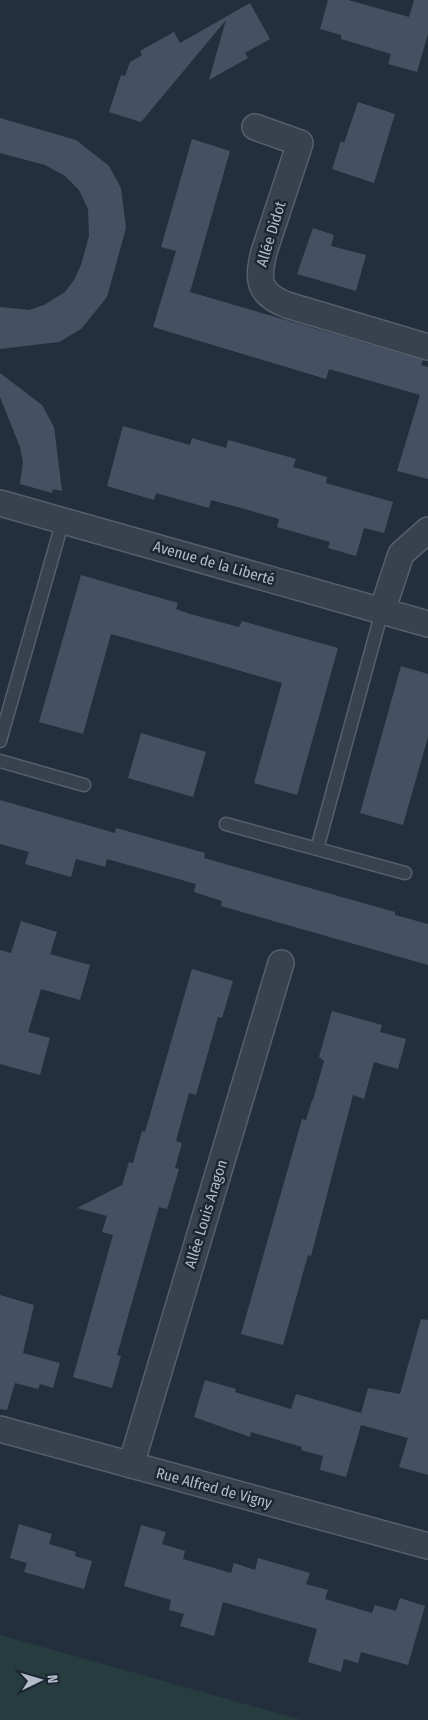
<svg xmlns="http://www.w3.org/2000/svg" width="428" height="1720" font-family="'Fira Sans Condensed',sans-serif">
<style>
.green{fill:#263c3f}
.building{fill:#455162}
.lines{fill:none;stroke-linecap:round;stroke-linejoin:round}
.service-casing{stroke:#565f6c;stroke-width:15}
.minor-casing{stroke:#565f6c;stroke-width:28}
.service{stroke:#38414e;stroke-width:12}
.minor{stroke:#38414e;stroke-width:25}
.labels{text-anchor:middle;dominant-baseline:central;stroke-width:5;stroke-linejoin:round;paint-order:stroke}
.street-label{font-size:15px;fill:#b4bcc9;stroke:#1d2633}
</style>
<rect width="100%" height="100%" fill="#242f3e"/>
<!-- green -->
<path class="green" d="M0,1635L302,1720H0Z"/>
<!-- building -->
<path class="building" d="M328,0H348L409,17L414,0H428V34L417,72L388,64L391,54L341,39V35L320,29Z
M250,3L270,39L245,53L248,58L209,80L226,20L141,122L109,112L121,75L125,76L130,62L142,55L140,51L174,32L180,43Z
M358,102L395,114L374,183L332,169L341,141L344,143Z
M0,118L76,140L109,166L121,188L126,228L107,297L81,329L59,342L0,349V307L29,310L44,305L65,292L74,280L81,265L89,236L88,209L79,190L65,176L45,165L0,153Z
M192,139L230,151L190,292L423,360L421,365L428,367V479L397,471L420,395L329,369L326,379L153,327L176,251L161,247Z
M313,228L334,235L331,246L366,255L356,291L297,274Z
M0,373L42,405L54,427L62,491L53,489L52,493L20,484L23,462L20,447L0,397Z
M123,426L190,445L192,438L226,448L228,440L296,459L293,467L327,477L326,483L393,502L384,533L364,528L356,556L328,548L330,542L277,527L279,519L245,509L211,500L209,508L156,493L154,500L107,486Z
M81,575L178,603L176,609L190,614L239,627L242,621L338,648L297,795L254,783L282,683L193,657L111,634L83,734L39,722Z
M401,666L428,674V737L403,825L360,813Z
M141,733L206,752L193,797L128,778Z
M0,800L115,833L116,828L205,853L204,858L395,912V915L428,924V965L221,906L222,901L194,892L196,884L107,859L105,867L76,859L71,877L25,864L29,852L0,844Z
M21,921L57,932L50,954L90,965L80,1000L41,989L28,1032L50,1038L40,1075L0,1064V950L11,953Z
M192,969L233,981L222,1018L218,1017L196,1095L189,1093L176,1141L182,1143L175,1168L179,1169L167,1209L159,1207L117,1355L121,1356L112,1388L73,1377L113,1235L102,1232L107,1216L77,1208L122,1185L129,1162L133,1163L142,1131L145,1132Z
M332,1011L382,1025L380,1032L406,1039L398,1069L374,1062L364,1099L353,1095L311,1256L308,1255L283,1345L241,1334L302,1119L306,1120L312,1100H313L324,1061L319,1057Z
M0,1295L34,1305L23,1353L60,1363L53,1388L40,1384L38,1389L15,1383L7,1410L0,1409Z
M421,1319L428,1320V1475L399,1467L408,1438L361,1425L346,1477L320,1470L323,1456L301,1450L302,1447L251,1432L250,1437L194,1417L205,1380L236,1389L235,1392L291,1409L296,1394L361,1413L368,1388L400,1394Z
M19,1524L52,1534L49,1544L76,1552L75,1556L92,1561L84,1589L24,1572L27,1563L10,1558Z
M141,1525L166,1532L162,1544L185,1551L183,1559L231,1573L234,1563L255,1570L258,1558L310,1573L306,1584L328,1590L325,1599L372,1613L375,1605L396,1611L400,1598L425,1606L408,1665L361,1652L358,1663L344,1659L341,1672L308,1662L317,1629L223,1602L214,1636L180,1626L184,1614L169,1610L171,1600L124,1586Z"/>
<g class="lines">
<!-- service casing -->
<g class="service-casing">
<path id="service" d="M0,741L63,520
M0,761L84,785
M226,824L405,873
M317,849L382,611"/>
</g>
<!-- minor casing -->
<g class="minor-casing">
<path id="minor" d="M255,127L300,143L264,252C257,280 258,294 287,305L428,347
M0,503L428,624
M382,611L401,554L428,530
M0,1429L428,1546
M131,1465L281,963"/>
</g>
<!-- service -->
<use href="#service" class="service"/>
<!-- minor -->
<use href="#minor" class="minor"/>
</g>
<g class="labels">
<!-- street labels -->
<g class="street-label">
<text transform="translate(271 234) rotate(-73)">Allée Didot</text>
<text transform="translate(214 563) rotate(16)">Avenue de la Liberté</text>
<text transform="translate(206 1214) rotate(-73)">Allée Louis Aragon</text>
<text transform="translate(214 1488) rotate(15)">Rue Alfred de Vigny</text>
</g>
</g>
<!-- north arrow -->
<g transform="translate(40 1680) rotate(85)" stroke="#1d2633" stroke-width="4" paint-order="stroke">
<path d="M0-4L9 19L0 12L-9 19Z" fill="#b4bcc9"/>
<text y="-8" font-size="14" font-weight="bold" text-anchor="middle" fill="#b4bcc9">N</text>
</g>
</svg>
